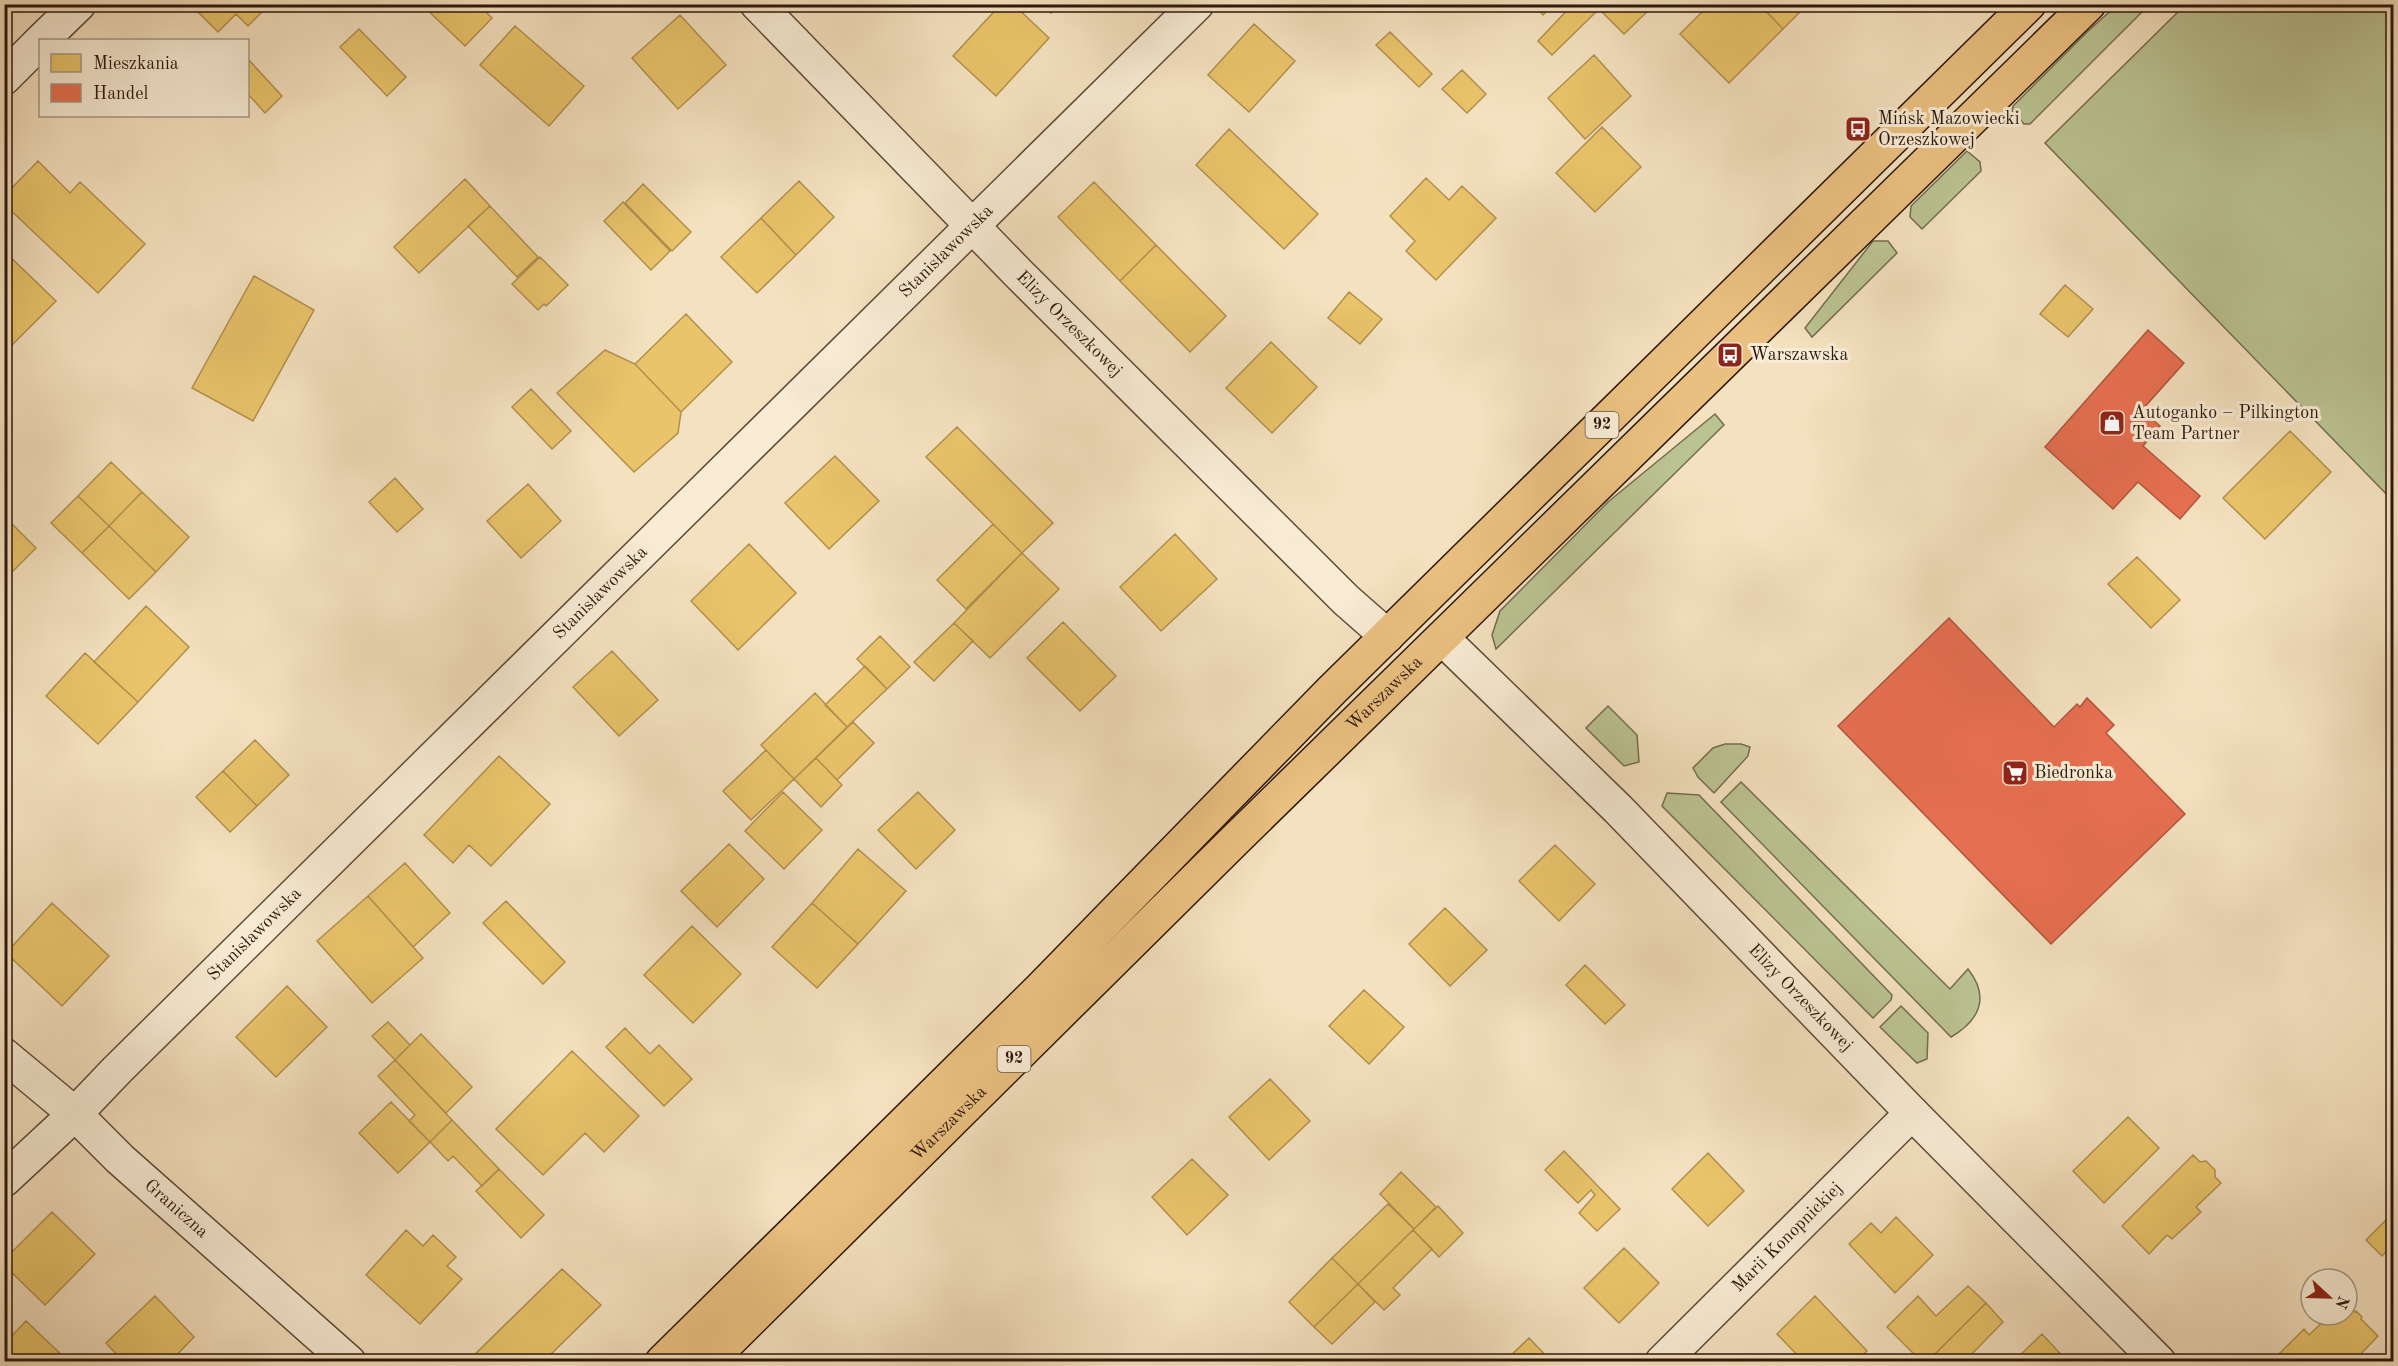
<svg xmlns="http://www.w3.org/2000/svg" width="2398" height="1366" font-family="'Old Standard TT',serif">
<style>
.green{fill:#bbc392;stroke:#746d4f;stroke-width:1.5}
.homes{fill:#e9c46a;stroke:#b1904e;stroke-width:1.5}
.shops{fill:#e76f51;stroke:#af553c;stroke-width:1.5}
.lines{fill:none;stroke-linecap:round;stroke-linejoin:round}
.minor-casing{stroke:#5f4a39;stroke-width:36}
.major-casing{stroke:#2d170c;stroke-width:36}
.minor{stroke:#f8ecd5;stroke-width:33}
.major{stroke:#eac080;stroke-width:33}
.labels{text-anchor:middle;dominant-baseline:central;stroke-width:6;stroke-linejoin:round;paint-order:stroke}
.shield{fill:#f8ecd5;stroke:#6a5748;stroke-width:1.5}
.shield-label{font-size:16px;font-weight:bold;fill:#2d170c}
.poi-label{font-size:18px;fill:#2d170c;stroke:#f8ecd5;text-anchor:start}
.street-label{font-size:18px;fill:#2d170c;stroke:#f8ecd5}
</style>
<rect width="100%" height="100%" fill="#f4e1bf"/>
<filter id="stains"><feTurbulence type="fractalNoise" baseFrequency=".00333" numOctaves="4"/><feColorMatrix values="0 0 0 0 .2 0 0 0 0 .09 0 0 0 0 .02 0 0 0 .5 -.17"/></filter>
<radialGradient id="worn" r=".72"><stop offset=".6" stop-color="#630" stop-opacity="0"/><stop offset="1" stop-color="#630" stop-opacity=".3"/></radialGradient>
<!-- green -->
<path class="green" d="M2118,4L2149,5L2030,124H2024L2012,111L2013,106L2086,33Z
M2185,5H2393V501L2045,143Z
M1967,151L1980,162L1981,171L1922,229L1910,217L1911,206Z
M1873,241H1888L1897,253L1812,337L1805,328Z
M1715,414L1724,425L1496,649L1492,635L1500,611L1608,502Z
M1608,706L1637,735L1639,762L1624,766L1586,728Z
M1725,744H1741L1750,747L1748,756L1714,793L1698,777L1693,768L1713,748Z
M1741,782L1950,989L1968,969C1990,997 1980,1020 1951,1037L1721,802Z
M1667,793L1699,795L1892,995L1891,1000L1873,1018L1662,806Z
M1901,1006L1928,1033L1927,1059L1917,1063L1880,1027Z"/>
<!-- homes -->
<path class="homes" d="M190,4H268L269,5L248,26L236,14L218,32Z
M421,4H478L492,18L465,46Z
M1001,4H1013L1049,38L996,96L953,56Z
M1042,4H1060L1051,13Z
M1533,4H1554L1543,15Z
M1573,4H1594L1599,9L1552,55L1538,41Z
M1594,4H1647L1651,8L1624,34Z
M1710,4H1759L1783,29L1729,83L1680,34Z
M1759,4H1808L1783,29Z
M680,15L726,65L678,109L632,58Z
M1254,24L1295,61L1249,112L1208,75Z
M515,26L584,86L549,126L480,65Z
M359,29L406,77L387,96L340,47Z
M1390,32L1432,74L1419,87L1376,45Z
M1594,55L1631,96L1585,139L1548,98Z
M248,59L282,96L265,113L248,94Z
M1462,70L1486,94L1467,113L1442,89Z
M1602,127L1641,167L1595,212L1556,173Z
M1229,129L1318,214L1284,249L1196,165Z
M38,161L70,193L80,182L145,244L98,293L4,204V196Z
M1426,178L1449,200L1462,186L1496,218L1436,280L1406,251L1415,241L1390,216Z
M465,179L490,206L419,273L394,247Z
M799,181L834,217L796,255L761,218Z
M1094,182L1156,245L1120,281L1058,217Z
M643,184L691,232L672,251L625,203Z
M623,202L670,251L651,270L604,221Z
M490,206L538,257L517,277L468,226Z
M761,218L796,255L757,293L721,257Z
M1156,245L1226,316L1190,352L1120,281Z
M4,251L56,301L4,353Z
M540,257L568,285L546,306L544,304L538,310L512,284Z
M254,276L314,310L253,421L192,388Z
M2065,285L2093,309L2068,337L2040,314Z
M1349,292L1382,319L1360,344L1328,318Z
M686,314L732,362L681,412L635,364Z
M1271,342L1317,387L1272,433L1226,388Z
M605,350L635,364L681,412L678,433L634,472L557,393Z
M531,389L571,431L552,449L512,407Z
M957,427L1053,523L1022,553L926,457Z
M2290,431L2331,472L2265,539L2223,498Z
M835,456L879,501L829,549L785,503Z
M111,462L142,492L109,526L78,496Z
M395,478L423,509L397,532L369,502Z
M528,484L561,521L521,558L487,521Z
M142,492L189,537L156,572L109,526Z
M78,496L109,526L82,553L51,523Z
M4,516L36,548L4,580Z
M993,524L1022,553L966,609L937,580Z
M109,526L156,572L129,599L82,553Z
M1175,534L1217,579L1161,631L1120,587Z
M749,544L796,593L738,650L691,601Z
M1022,553L1059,589L990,658L954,623Z
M2137,557L2180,600L2151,628L2108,584Z
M146,606L189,647L138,702L94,662Z
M1063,622L1116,676L1080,711L1027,658Z
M954,623L973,641L934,681L914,662Z
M880,636L910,667L887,689L857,659Z
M612,651L658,700L619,736L573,687Z
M85,653L138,702L98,744L46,696Z
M865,666L887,689L847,727L825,705Z
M815,693L847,727L794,779L761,745Z
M853,722L874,743L837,780L816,758Z
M255,740L289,775L257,806L223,771Z
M766,750L794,779L751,820L723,791Z
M499,756L550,804L491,866L469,845L453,863L424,835Z
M816,758L842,785L821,807L794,779Z
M223,771L257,806L230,832L196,797Z
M783,792L822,830L784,869L745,831Z
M918,792L955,830L916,869L878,830Z
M729,844L764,879L717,927L681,891Z
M1555,845L1595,884L1559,921L1519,881Z
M858,849L906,891L858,944L812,903Z
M405,863L450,913L413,947L368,896Z
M368,896L423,958L372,1003L317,941Z
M506,901L565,962L543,984L483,923Z
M52,903L109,956L62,1006L6,953Z
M812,903L858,944L817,988L772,947Z
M1445,908L1487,950L1450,986L1409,944Z
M692,926L741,974L693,1023L644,975Z
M1585,965L1625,1005L1605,1024L1566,985Z
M287,986L327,1027L276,1077L236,1037Z
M1364,990L1404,1027L1369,1064L1329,1026Z
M388,1022L410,1045L395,1060L372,1036Z
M625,1028L650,1054L659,1045L692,1079L664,1106L606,1047Z
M421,1034L472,1087L446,1113L395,1060Z
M572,1051L639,1116L604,1152L585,1133L543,1175L496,1129Z
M395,1060L452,1120L430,1142L409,1121L415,1115L378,1076Z
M1270,1079L1310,1121L1269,1160L1229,1117Z
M391,1102L430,1142L398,1173L359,1133Z
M2128,1117L2159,1148L2104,1203L2073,1171Z
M452,1120L499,1169L482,1186L453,1156L448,1161L430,1142Z
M1564,1151L1620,1209L1597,1231L1579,1213L1595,1195L1591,1190L1578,1203L1545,1170Z
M1708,1153L1744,1191L1708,1226L1672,1189Z
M2193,1155L2200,1162L2206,1161L2215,1170V1177L2221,1183L2196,1207L2201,1212L2172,1239L2167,1235L2149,1254L2122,1226Z
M1192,1159L1228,1195L1187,1235L1152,1197Z
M499,1169L544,1215L521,1238L476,1191Z
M1401,1172L1436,1207L1414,1229L1380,1194Z
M1388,1204L1414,1229L1358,1284L1332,1258Z
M1438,1206L1463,1233L1439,1257L1413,1230Z
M52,1212L95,1254L45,1305L4,1265V1260Z
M2392,1214L2394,1216V1251L2390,1248L2382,1256L2366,1240Z
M1896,1217L1933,1255L1895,1293L1849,1244L1871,1223L1881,1233Z
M406,1230L423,1246L433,1235L456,1257L447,1266L462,1279L420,1324L366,1275Z
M1413,1230L1432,1249L1393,1288L1400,1295L1384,1310L1358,1284Z
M1624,1248L1659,1283L1619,1323L1584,1288Z
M1332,1258L1358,1284L1314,1327L1289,1302Z
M562,1269L601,1305L543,1362H467Z
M1358,1284L1375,1302L1332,1344L1314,1327Z
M1968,1286L1986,1303L1927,1362H1922L1887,1327L1918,1296L1936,1316Z
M155,1296L194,1337L170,1362H124L106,1343Z
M1815,1296L1867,1351L1856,1362H1804L1777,1334Z
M1986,1303L2003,1322L1970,1356L1976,1362H1927Z
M2347,1304L2355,1312L2356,1311L2362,1317L2361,1319L2378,1336L2353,1362H2271L2304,1329L2309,1335L2330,1315H2347Z
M26,1321L69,1362H17L4,1350V1344Z
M2042,1334L2068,1362H2013Z
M1529,1338L1552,1362H1504Z"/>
<!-- shops -->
<path class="shops" d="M2148,330L2184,363L2142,410L2160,426L2143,446L2200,496L2180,519L2138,482L2113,509L2045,447Z
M1949,618L2054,727L2077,704L2080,707L2087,698L2114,725L2106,733L2185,814L2051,944L1838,726Z"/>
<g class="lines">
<!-- minor casing -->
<g class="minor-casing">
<g id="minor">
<path id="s1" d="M757,4L1018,273L1346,600L1387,636"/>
<path d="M42,40L79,4"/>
<path d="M4,78L40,42"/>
<path id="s2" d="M1442,638L1618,809L1912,1113L2159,1362"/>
<path id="s3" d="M4,1055L75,1114L120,1159L349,1362"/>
<path id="s4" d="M4,1180L75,1114L117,1070L1197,4"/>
<path id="s5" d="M1662,1362L1912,1113"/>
</g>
</g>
<!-- major casing -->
<g class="major-casing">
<g id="major">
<path d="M662,1362L1040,989L1332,690L2029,4"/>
<path id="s6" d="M708,1362L1233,842L2089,4"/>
</g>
</g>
<!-- minor -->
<use href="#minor" class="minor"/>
<!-- major -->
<use href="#major" class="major"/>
</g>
<!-- icons -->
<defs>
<g id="bus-square" transform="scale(1.35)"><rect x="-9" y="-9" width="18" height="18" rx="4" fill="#8f2418" stroke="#f8ecd5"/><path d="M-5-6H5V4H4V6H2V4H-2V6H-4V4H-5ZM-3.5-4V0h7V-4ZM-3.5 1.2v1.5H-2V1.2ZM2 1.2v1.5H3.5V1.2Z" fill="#fff"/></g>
<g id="shop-square" transform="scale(1.35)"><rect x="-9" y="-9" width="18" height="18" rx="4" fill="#8f2418" stroke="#f8ecd5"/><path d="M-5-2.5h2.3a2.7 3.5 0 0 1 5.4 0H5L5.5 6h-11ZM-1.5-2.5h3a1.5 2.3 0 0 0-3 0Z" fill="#fff"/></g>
<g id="supermarket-square" transform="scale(1.35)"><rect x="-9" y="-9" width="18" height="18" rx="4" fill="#8f2418" stroke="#f8ecd5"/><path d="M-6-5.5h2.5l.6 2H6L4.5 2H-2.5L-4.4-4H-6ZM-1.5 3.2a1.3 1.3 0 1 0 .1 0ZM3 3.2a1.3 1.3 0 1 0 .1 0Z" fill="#fff"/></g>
</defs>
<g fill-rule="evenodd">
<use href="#bus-square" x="1858" y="129"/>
<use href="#bus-square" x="1730" y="355"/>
<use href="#shop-square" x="2112" y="423"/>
<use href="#supermarket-square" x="2015" y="773"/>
</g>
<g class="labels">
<!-- shield labels -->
<g class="shield">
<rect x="1585.5" y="412" width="33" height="26" rx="4.5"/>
<rect x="997.5" y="1046" width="33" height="26" rx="4.5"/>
</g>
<g class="shield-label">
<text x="1602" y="425">92</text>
<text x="1014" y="1059">92</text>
</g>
<!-- poi labels -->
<g class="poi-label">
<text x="1878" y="119">Mińsk Mazowiecki<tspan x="1878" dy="21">Orzeszkowej</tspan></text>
<text x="1750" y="355">Warszawska</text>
<text x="2132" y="413">Autoganko – Pilkington<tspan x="2132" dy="21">Team Partner</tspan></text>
<text x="2034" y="773">Biedronka</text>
</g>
<!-- street labels -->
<g class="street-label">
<text stroke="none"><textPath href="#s4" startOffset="1323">Stanisławowska</textPath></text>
<text stroke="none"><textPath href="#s1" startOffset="447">Elizy Orzeszkowej</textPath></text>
<text stroke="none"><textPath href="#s4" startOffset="837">Stanisławowska</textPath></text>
<text stroke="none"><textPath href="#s6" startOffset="951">Warszawska</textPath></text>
<text stroke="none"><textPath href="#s4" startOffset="351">Stanisławowska</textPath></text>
<text stroke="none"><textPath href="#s2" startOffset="508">Elizy Orzeszkowej</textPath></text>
<text stroke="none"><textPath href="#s6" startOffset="339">Warszawska</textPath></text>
<text stroke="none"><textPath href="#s3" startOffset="231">Graniczna</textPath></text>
<text stroke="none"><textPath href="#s5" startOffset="177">Marii Konopnickiej</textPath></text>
</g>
</g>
<!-- margin -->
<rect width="2398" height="1366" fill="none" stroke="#f4e1bf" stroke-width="24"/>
<rect x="6" y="6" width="2386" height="1354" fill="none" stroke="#2d170c" stroke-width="3"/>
<rect x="12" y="12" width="2374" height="1342" fill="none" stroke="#2d170c" stroke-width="1.5"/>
<!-- legend -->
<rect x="39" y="39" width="210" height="78" fill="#f8ecd5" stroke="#a79785" stroke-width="1.5"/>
<rect x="51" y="54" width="30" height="18" fill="#e9c46a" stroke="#a79785" stroke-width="1.5"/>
<text x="93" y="69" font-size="18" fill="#2d170c">Mieszkania</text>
<rect x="51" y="84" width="30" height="18" fill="#e76f51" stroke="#a79785" stroke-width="1.5"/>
<text x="93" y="99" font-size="18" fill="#2d170c">Handel</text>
<!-- north arrow -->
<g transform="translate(2329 1297) rotate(112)"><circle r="28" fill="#f8ecd5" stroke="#a79785" stroke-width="1.5"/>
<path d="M0-4.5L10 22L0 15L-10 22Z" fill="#8f2418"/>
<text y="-9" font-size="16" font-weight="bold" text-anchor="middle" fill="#2d170c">N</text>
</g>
<rect width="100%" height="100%" filter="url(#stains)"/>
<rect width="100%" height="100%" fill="url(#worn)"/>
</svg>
